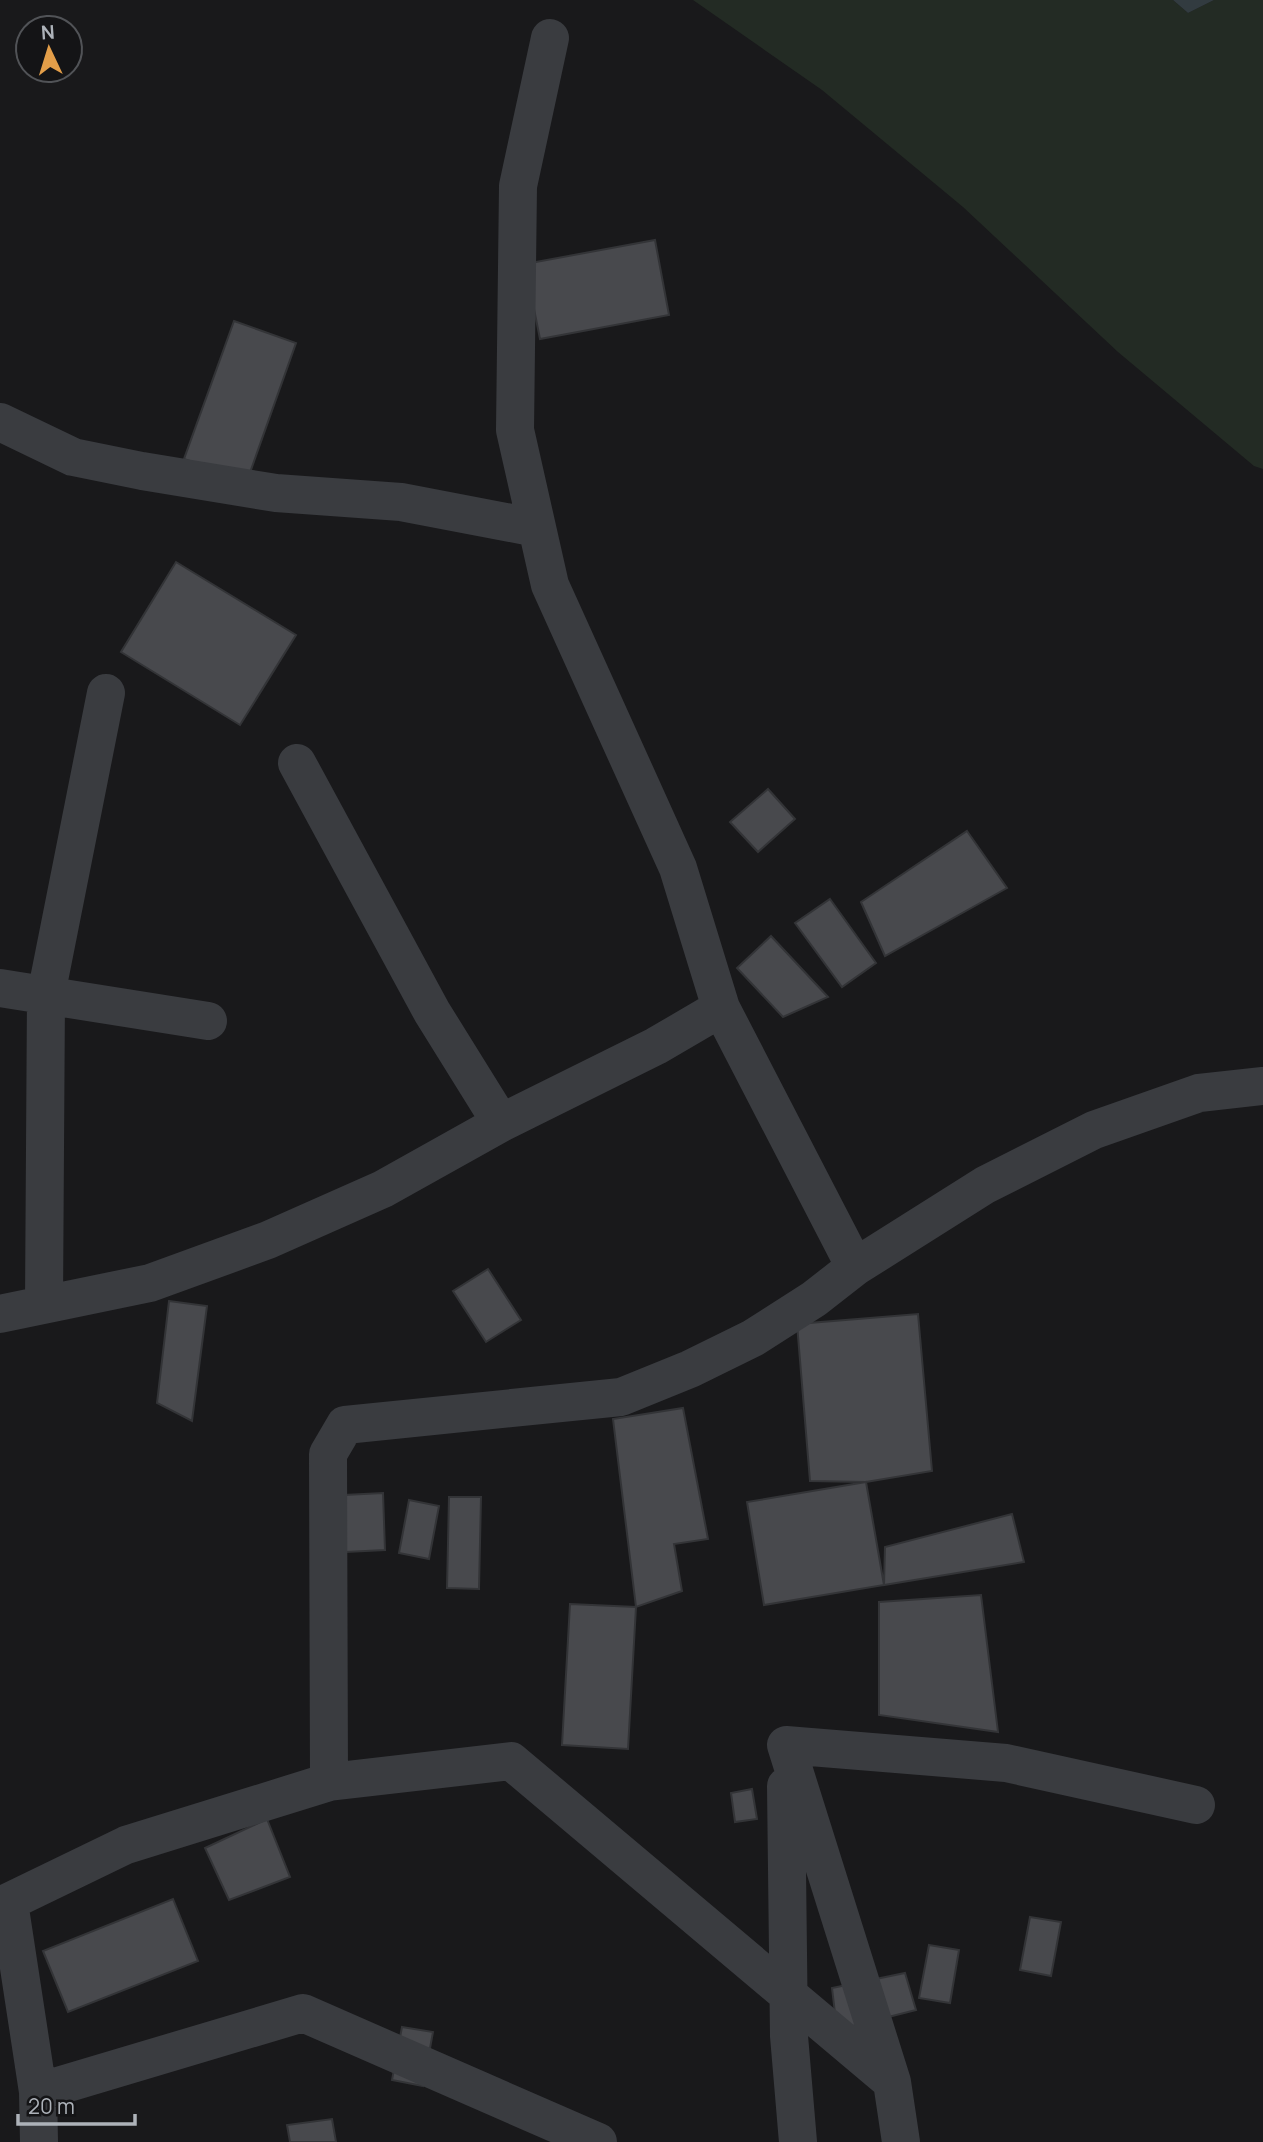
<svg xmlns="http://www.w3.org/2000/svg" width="1263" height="2142" font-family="Manrope,sans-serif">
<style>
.green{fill:#232b24}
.water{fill:#323b40}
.building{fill:#48494d;stroke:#333437;stroke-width:2}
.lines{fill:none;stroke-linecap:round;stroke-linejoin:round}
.minor{stroke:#3a3c40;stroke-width:38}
</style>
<rect width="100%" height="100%" fill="#19191b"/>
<!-- green -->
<path class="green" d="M693,0H1173L1188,13L1214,0H1263V469L1254,466L1118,352L963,207L822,90Z"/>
<!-- water -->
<path class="water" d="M1173,0H1214L1188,13Z"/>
<!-- building -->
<path class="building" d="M655,240L669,315L540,339L525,264Z
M234,321L296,343L247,481L184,459Z
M176,562L296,635L240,725L121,652Z
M768,789L795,819L758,852L730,822Z
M967,831L1007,888L885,956L861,902Z
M830,899L876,963L842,987L795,923Z
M771,936L828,997L783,1017L737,968Z
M488,1269L521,1320L486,1342L453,1291Z
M169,1301L207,1306L192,1421L157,1403Z
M918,1314L932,1471L866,1482L810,1481L797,1324Z
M683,1408L708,1539L674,1544L682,1591L636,1607L613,1419Z
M866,1482L884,1585L764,1605L747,1502Z
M383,1493L385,1550L346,1552L344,1495Z
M449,1497H481L479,1589L447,1588Z
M409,1500L439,1506L429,1559L399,1553Z
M1012,1514L1024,1562L884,1585L885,1547Z
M981,1595L998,1732L879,1715V1602Z
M570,1604L636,1607L628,1749L562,1745Z
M752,1789L757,1819L735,1822L731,1793Z
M267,1819L290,1877L229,1900L205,1848Z
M173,1899L198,1961L68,2012L43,1951Z
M1030,1917L1061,1922L1051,1976L1020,1970Z
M929,1945L959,1950L950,2003L919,1998Z
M905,1973L916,2010L837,2030L832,1988Z
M402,2027L433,2032L423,2086L392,2080Z
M332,2119L336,2142H290L287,2125Z"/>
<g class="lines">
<!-- minor -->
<path class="minor" d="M0,422L73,457L142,471L276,493L401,502L537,528
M297,763L432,1012L501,1123
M0,988L208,1021
M721,1008L855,1267L985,1185L1094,1130L1199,1093L1263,1086
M44,1303L46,995L106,693
M0,1314L150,1283L268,1240L383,1189L501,1123L656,1046L721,1008L678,868L550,585L515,430L518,186L550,38
M329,1782L328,1454L345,1425L621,1397L690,1369L753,1338L814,1299L855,1267
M786,1786L789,2036L798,2142
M9,1902L38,2092L39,2142
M0,1906L126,1845L329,1782L511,1761L892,2082L786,1745L1006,1763L1196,1805
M892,2082L901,2142
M38,2092L303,2013L598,2142"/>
</g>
<!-- north arrow -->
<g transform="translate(49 49) rotate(356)"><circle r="33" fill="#141416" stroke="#515357" stroke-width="2"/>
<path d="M0-5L12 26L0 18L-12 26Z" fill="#e39e49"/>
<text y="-10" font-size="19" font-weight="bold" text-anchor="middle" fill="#adb2b9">N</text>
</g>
<!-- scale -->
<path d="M18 2114v10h117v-10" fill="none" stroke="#adb2b9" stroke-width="3.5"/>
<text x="28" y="2114" font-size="21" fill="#adb2b9" stroke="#141416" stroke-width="5" paint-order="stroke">20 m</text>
</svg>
